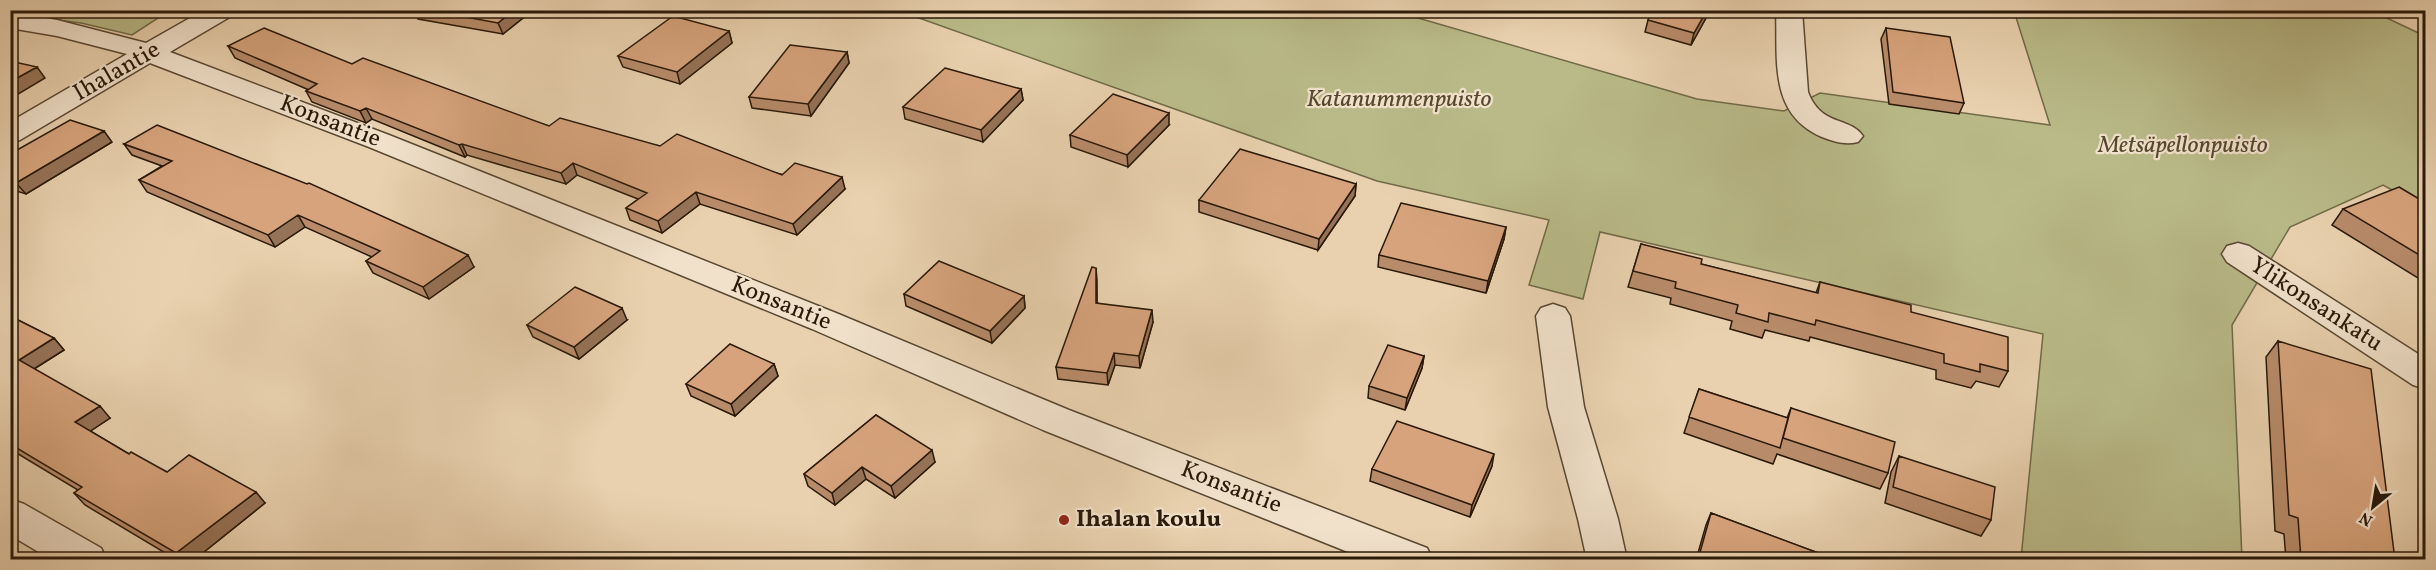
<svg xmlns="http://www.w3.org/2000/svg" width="2436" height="570" font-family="Vollkorn,serif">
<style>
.green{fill:#b9ba88;stroke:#716a48;stroke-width:1.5}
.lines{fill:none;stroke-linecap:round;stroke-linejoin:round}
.minor-casing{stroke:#594732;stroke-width:3}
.minor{fill:#f1e1cb;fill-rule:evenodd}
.wall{fill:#b88c6b;stroke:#291909;stroke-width:1.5}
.shaded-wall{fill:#967257;stroke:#291909;stroke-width:1.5}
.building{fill:#d6a37c;stroke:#291909;stroke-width:1.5}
.poi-dot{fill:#8f2418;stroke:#f1e1cb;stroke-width:2}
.labels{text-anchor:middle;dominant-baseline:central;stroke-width:4.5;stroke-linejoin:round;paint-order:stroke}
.street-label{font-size:24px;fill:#291909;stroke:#f1e1cb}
.park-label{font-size:24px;font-style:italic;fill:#54492f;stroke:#f1e1cb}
.poi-label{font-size:24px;font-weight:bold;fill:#291909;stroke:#f1e1cb;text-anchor:start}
</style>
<rect width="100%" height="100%" fill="#e9d1af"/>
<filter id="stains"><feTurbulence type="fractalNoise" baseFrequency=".00333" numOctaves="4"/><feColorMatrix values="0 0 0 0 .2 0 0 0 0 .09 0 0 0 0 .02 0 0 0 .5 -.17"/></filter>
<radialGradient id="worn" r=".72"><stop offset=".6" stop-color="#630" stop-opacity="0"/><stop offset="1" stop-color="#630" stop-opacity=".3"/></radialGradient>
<!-- green -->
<path class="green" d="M10,11H169L132,35L81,23L11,14Z
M885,11H1394L1697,99L1784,111L1820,93L2050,125L2014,11H2372L2425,36V208L2383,185L2290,227L2232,325L2242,559H2021L2043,334L1600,232L1583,299L1529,285L1549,220L1377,181L905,13Z"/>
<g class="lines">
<!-- minor casing -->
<g class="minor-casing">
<path id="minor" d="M204,10H237L233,15L170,52L389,135L836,313L1069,410L1427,548L1433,560H1368L1043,430L812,329L369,147L150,63L20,140L10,143V122L127,54L57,36L10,28V12L57,20L146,43Z
M1776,10H1802L1808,92C1821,127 1849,116 1863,136L1858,142C1845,145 1835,142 1822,137C1768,114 1778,59 1776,10Z
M2238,243L2249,246L2426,359V389L2413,385L2227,262L2222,254L2227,246Z
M1553,304L1565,308L1570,316L1584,407L1618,519L1627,560H1587L1578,519L1548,407L1536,316L1541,308Z
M10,499L24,504L101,548L107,560H52L10,535Z"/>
</g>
<!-- minor -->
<use href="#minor" class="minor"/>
</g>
<!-- wall -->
<path class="wall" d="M414,10H533L503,34L418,19Z
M1654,10H1708L1706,18L1691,45L1645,32L1648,20Z
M1886,28L1964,103L1959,114L1889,104L1881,39Z
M729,31L732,43L680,84L623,67L618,56Z
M228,46L352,64L549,126L660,146L845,189L797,235L700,204L662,233L630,220L626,208L638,199L577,175L566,184L467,155L465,157L372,119L366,123L312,102L306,91L309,90L235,58Z
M847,52L849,63L811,116L752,108L749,97Z
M1021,89L1023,100L983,142L905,119L903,107Z
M1169,125L1128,167L1071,147L1070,135Z
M112,142L26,194L10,189V154Z
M124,144L474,267L429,299L373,273L366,261L372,257L305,227L275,247L147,192L139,180L162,166L132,155Z
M1356,184L1355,196L1318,250L1199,212V200Z
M2426,203V283L2332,225L2343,209Z
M1506,227L1504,239L1486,293L1378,267L1379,255Z
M1641,244L1701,264L1816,293L1820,282L1911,312L2008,371L1999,387L1976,381L1971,388L1936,379V370L1810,337L1809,341L1765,330L1762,338L1730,329L1732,321L1670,304L1671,298L1628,287Z
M1096,268L1097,303L1153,322L1140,368L1115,365L1108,385L1058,379L1056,367Z
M904,294L1024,296L1025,308L992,343L906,306Z
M10,316L54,338L64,350L34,369L110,418L90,431L129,454L167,472L265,503L194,560H177L85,505L74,493L78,490L10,449Z
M627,320L579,359L533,337L527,325Z
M2278,341L2395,560H2286L2284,534L2275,531L2266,357Z
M1424,356L1422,368L1405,410L1368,398L1369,386Z
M774,364L778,376L735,416L691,396L686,384Z
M1699,389L1787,418L1791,408L1888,473L1880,489L1777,454L1773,464L1684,433Z
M876,415L935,462L895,498L866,479L835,505L808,486L804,474Z
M1899,456L1991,520L1981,536L1885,503L1891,472Z
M1492,466L1470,517L1370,481L1372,469Z
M1711,513L1837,560H1696L1706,525Z"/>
<!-- shaded-wall -->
<path class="shaded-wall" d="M514,10H533L503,34L498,23Z
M1707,10H1708L1706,18L1691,45L1694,33Z
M729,31L732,43L680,84L677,72Z
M847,52L849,63L811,116L808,104Z
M37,67L45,78L10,99V82Z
M1021,89L1023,100L983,142L981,130Z
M366,108L372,119L366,123L360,111Z
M1169,113V125L1128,167L1127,155Z
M104,131L112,142L26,194L16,183Z
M462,144L467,155L465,157L459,145Z
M573,163L577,175L566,184L561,173Z
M842,177L845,189L797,235L793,224Z
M1356,184L1355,196L1318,250L1319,239Z
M696,192L700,204L662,233L658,221Z
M298,215L305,227L275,247L268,235Z
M1506,227L1504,239L1486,293L1488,281Z
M468,255L474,267L429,299L423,287Z
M1096,268L1097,280V315L1096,303Z
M1024,296L1025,308L992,343L990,331Z
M622,308L627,320L579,359L574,347Z
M1152,310L1153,322L1140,368L1139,356Z
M54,338L64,350L29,372L19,360Z
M1114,353L1115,365L1108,385L1107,373Z
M1424,356L1422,368L1405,410L1407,398Z
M774,364L778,376L735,416L731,404Z
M100,406L110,418L86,434L75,422Z
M932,450L935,462L895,498L891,486Z
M1494,454L1492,466L1470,517L1472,505Z
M862,467L866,479L835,505L832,493Z
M256,492L265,503L194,560H182L176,553Z"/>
<!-- building -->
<path class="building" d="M427,10H514L498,23Z
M1654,10H1707L1694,33L1648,20Z
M673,16L729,31L677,72L618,56Z
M264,28L352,64L363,58L549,126L560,118L660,146L677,134L782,175L795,163L842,177L793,224L696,192L658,221L626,208L647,193L573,163L561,173L462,144L459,145L366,108L360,111L306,91L317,84L228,46Z
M1886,28L1950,37L1964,103L1893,92Z
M790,45L847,52L808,104L749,97Z
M10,61L37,67L10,82Z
M945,68L1021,89L981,130L903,107Z
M1113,94L1169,113L1127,155L1070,135Z
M70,120L104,131L16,183L10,180V154Z
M157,125L307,184L309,183L468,255L423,287L366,261L380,251L298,215L268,235L139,180L172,161L124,144Z
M1240,149L1356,184L1319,239L1199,200Z
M2399,187L2426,203V259L2343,209Z
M1401,203L1506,227L1488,281L1379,255Z
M1641,244L1702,259L1701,264L1818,293L1820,282L1911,305V312L2008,337V371L1980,364V372L1944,363V354L1816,320L1815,325L1769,313L1768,322L1736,313L1738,305L1675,288L1676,282L1633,271Z
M939,261L1024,296L990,331L904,294Z
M1092,267L1096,268V303L1152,310L1139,356L1114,353L1107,373L1056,367Z
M575,287L622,308L574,347L527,325Z
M10,316L54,338L19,360L100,406L75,422L129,454L131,452L167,472L189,455L256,492L176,553L74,493L82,487L10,444Z
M2278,341L2371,369L2395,560H2301L2298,518L2289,515Z
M730,344L774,364L731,404L686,384Z
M1388,345L1424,356L1407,398L1369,386Z
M1699,389L1788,418L1780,448L1689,417Z
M1791,408L1895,442L1888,473L1783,438Z
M876,415L932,450L891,486L862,467L832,493L804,474Z
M1397,421L1494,454L1472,505L1372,469Z
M1899,456L1995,487L1991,520L1893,487Z
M1711,513L1837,560H1707L1699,556Z"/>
<!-- markers -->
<circle class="poi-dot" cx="1064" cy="520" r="6"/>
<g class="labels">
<!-- street labels -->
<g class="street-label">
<text transform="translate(117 72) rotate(-30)">Ihalantie</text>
<text transform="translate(330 122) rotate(21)">Konsantie</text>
<text transform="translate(781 304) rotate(22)">Konsantie</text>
<text transform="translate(2316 305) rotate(33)">Ylikonsankatu</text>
<text transform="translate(1231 488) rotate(21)">Konsantie</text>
</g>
<!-- park labels -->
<g class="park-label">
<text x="1399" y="100">Katanummenpuisto</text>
<text x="2183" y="146">Metsäpellonpuisto</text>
</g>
<!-- poi labels -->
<g class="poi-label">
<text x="1076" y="520">Ihalan koulu</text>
</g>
</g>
<!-- margin -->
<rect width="2436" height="570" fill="none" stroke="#e9d1af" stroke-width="36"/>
<rect x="12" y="12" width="2412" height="546" fill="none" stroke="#291909" stroke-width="3"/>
<rect x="18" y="18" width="2400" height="534" fill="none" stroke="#291909" stroke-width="1.5"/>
<!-- north arrow -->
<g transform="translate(2373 507) rotate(210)" stroke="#f1e1cb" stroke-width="4.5" paint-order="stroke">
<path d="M0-4.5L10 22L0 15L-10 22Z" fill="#291909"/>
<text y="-9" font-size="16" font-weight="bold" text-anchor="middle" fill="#291909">N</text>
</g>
<rect width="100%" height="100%" filter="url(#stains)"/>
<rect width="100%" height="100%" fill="url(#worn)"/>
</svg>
